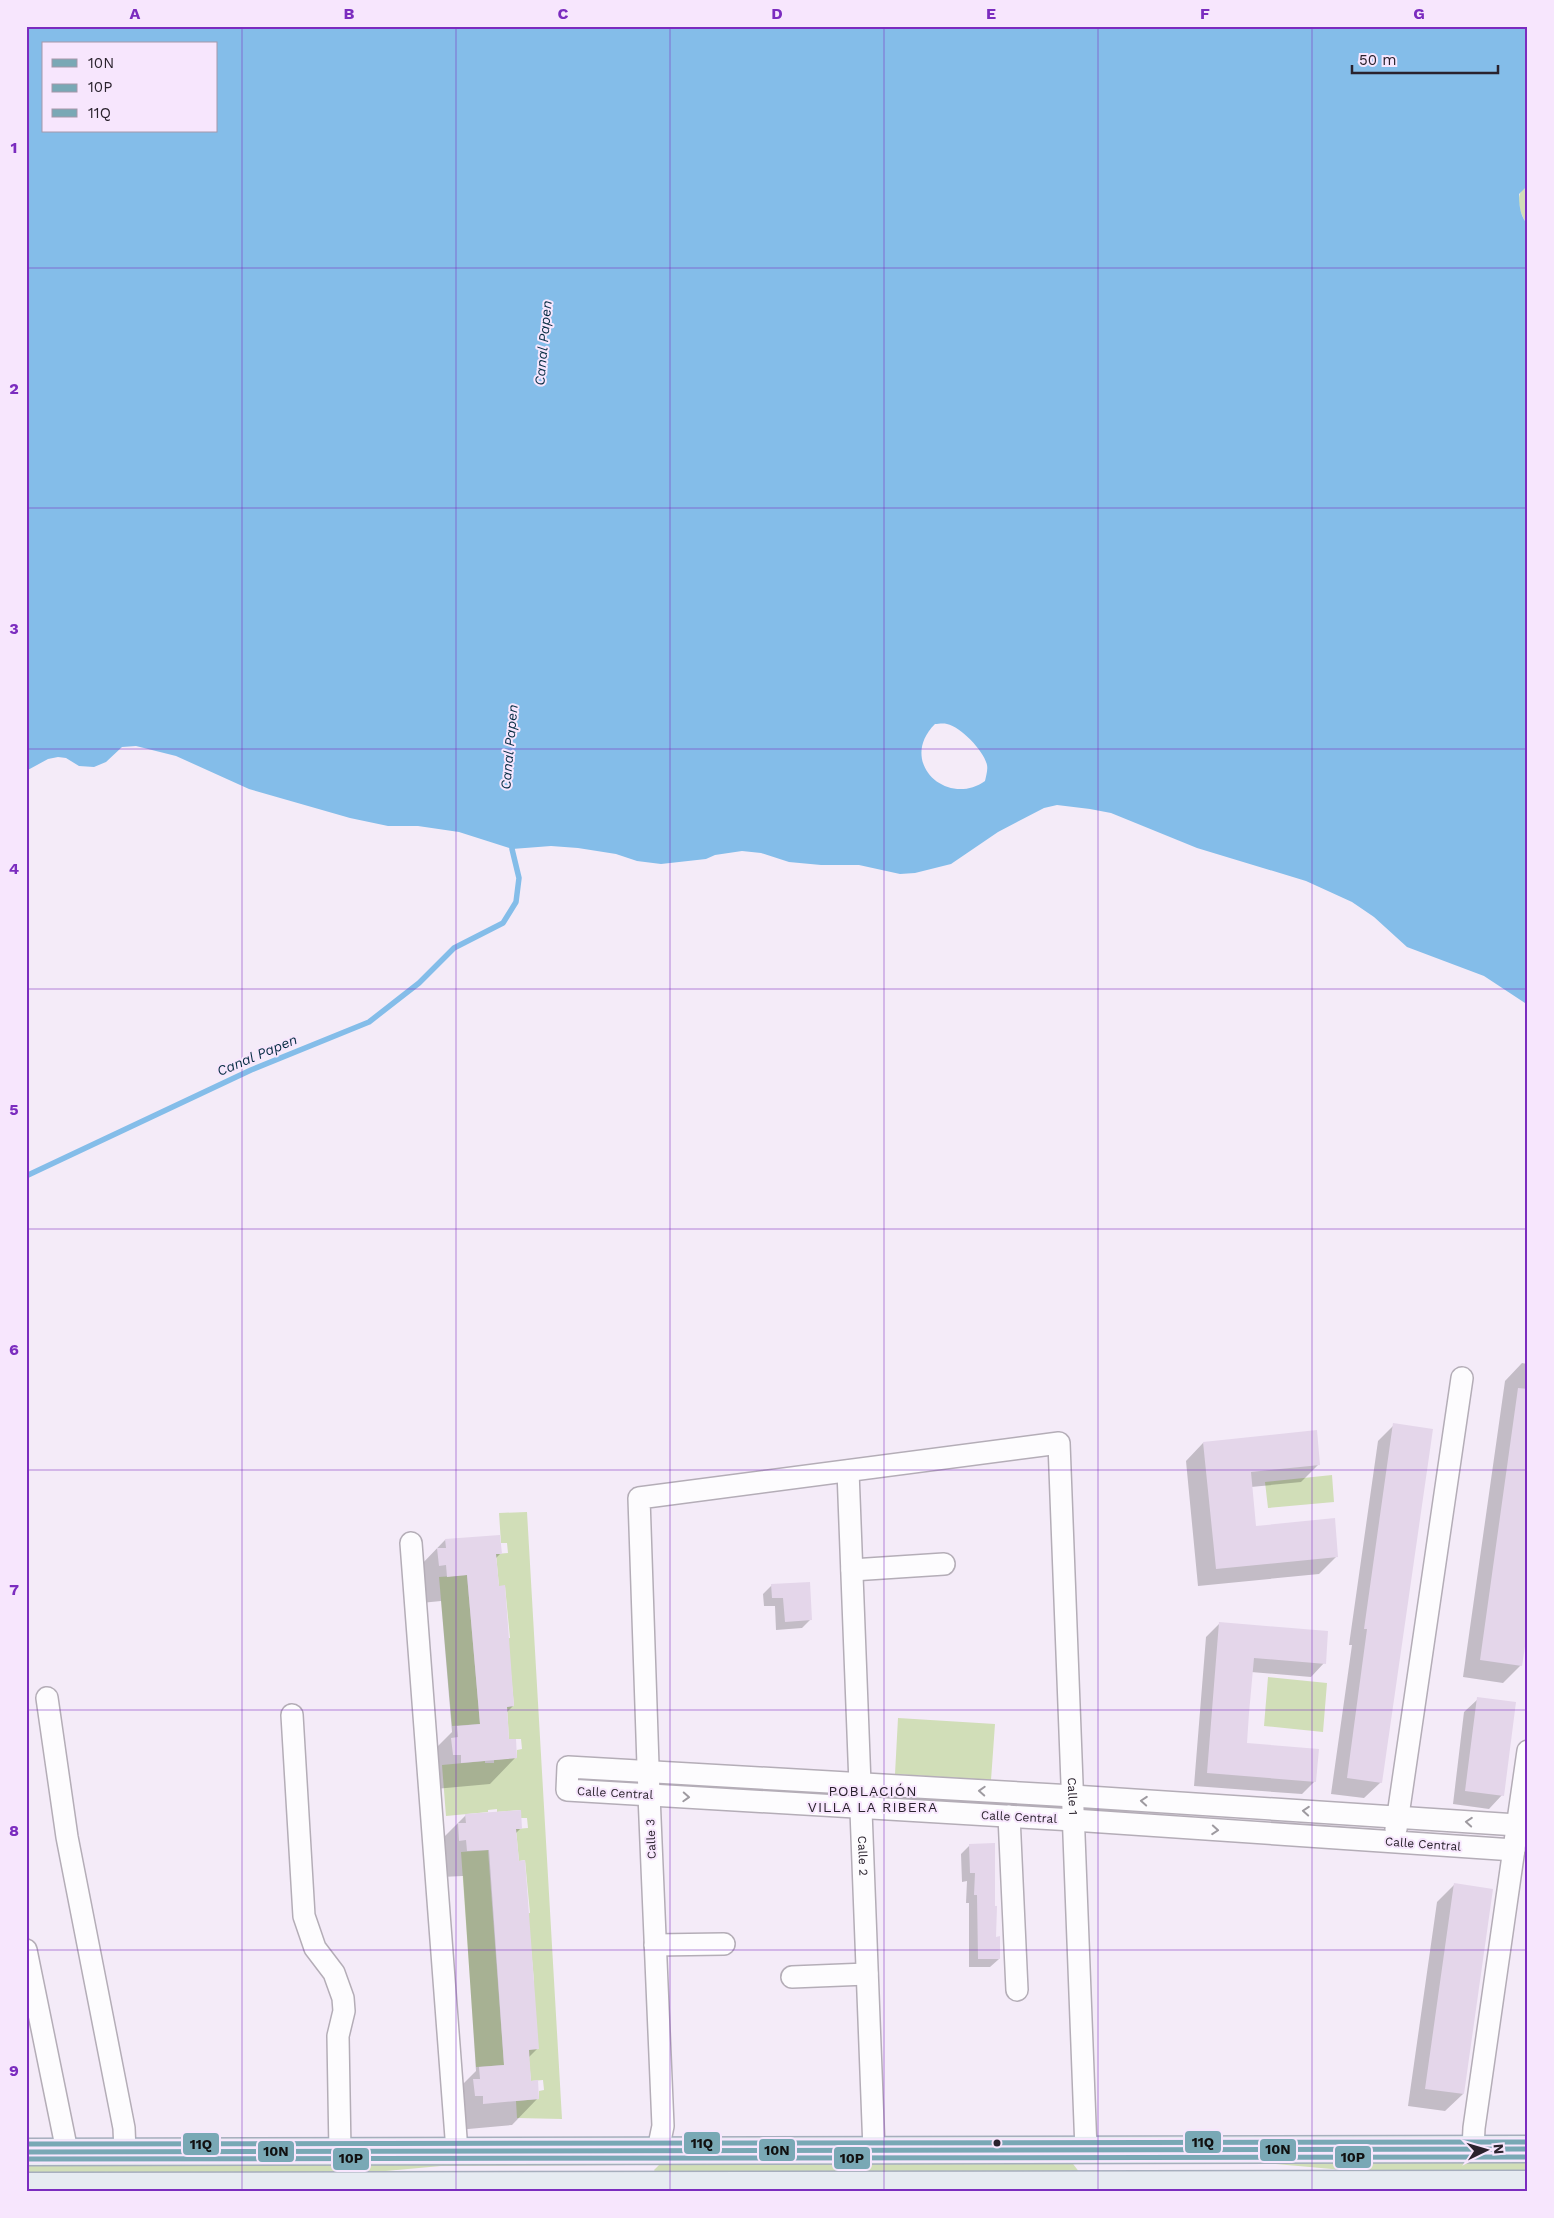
<svg xmlns="http://www.w3.org/2000/svg" width="1554" height="2218" font-family="'Work Sans',sans-serif">
<style>
.green{fill:#d1deb8}
.water{fill:#84bde9;fill-rule:evenodd}
.shadow{fill:#0003}
.lines{fill:none;stroke-linecap:round;stroke-linejoin:round}
.stream{stroke:#84bde9;stroke-width:5.5}
.building{fill:#e4d6ea}
.minor-casing{stroke:#b4adb7;stroke-width:24}
.major-casing{stroke:#a6aebd;stroke-width:29}
.minor{stroke:#fdfcfe;stroke-width:21}
.major{stroke:#e6ebf1;stroke-width:26}
.bus-1-casing{stroke:#f7e6fd;stroke-width:9}
.bus-2-casing{stroke:#f7e6fd;stroke-width:9}
.bus-3-casing{stroke:#f7e6fd;stroke-width:9}
.bus-1{stroke:#79a8b5;stroke-width:5}
.bus-2{stroke:#79a8b5;stroke-width:5}
.bus-3{stroke:#79a8b5;stroke-width:5}
.oneway{stroke:#9e9aa0}
.grid{fill:none;stroke:#7b2cbf;stroke-width:1;stroke-opacity:0.55}
.bus-dot{fill:#2a222d;stroke:#f7e6fd;stroke-width:2}
.labels{text-anchor:middle;dominant-baseline:central;stroke-width:4;stroke-linejoin:round;paint-order:stroke}
.street-label{font-size:12px;fill:#2a222d;stroke:#f7e6fd}
.water-label{font-size:14px;font-style:italic;fill:#062c43;stroke:#f7e6fd}
.neighbourhood-label{font-size:14px;letter-spacing:1px;fill:#2a222d;stroke:#f7e6fd}
.line-badge{stroke:#f7e6fd;stroke-width:2}
.pale-badge-label{font-size:14px;text-anchor:middle;font-weight:bold;fill:#111}
.neatline{fill:none;stroke:#7b2cbf;stroke-width:2}
.grid-label{font-size:16px;text-anchor:middle;font-weight:bold;fill:#7b2cbf}
</style>
<rect width="100%" height="100%" fill="#f4ebf8"/>
<!-- green -->
<path class="green" d="M1528,185V225C1519,214 1513,192 1528,185Z
M1332,1475L1334,1502L1268,1508L1265,1482Z
M527,1512L562,2119L517,2118L516,2101L539,2099V2091L544,2090L543,2080L531,2081L528,2050L534,1981L529,1927L520,1914L530,1913L525,1860L519,1861L516,1829L528,1828L527,1818H521L520,1810L497,1812V1809L488,1810V1812L446,1816L442,1765L485,1761V1763H494V1760L517,1758V1750L522,1749L521,1739H509L507,1707L514,1706L509,1653L499,1639L510,1638L505,1586H499L496,1554L508,1553L507,1543H501L499,1513Z
M467,1575L480,1724L452,1726L439,1577Z
M1268,1677L1327,1683L1323,1732L1264,1726Z
M898,1718L995,1724L991,1780L895,1774Z
M488,1850L504,2065L476,2067L461,1852Z
M1070,2160L1080,2173L655,2172L654,2170L663,2161Z
M630,2161L629,2165L441,2166L353,2174L26,2175V2162Z
M1254,2162H1528V2174L1366,2172Z"/>
<!-- water -->
<path class="water" d="M26,26H1528V185L1519,194C1519,205 1520,216 1528,225V1008L1525,1003L1484,976L1407,947L1374,917L1352,902L1306,881L1197,848L1111,813L1090,809L1057,805L1044,808L998,832L951,864L915,873L900,874L859,865H821L789,862L761,853L742,851L715,855L706,859L661,864L637,861L616,854L578,848L551,846L512,849L459,832L418,826H388L350,818L249,789L176,756L136,746L122,747L106,762L94,767L79,766L66,758L58,757L48,759L26,771ZM44,44H216V131H44ZM935,724C938,724 943,723 947,724C961,727 984,751 987,765C988,770 986,776 985,781C947,808 897,762 935,724Z"/>
<!-- shadow -->
<path class="shadow" d="M1522,1363L1528,1364V1618L1521,1665L1503,1683L1463,1677L1505,1381Z
M1394,1425L1381,1782L1364,1798L1331,1794L1352,1645H1349L1378,1441Z
M1203,1443L1319,1464L1301,1482L1251,1487L1255,1527L1337,1556L1319,1574L1198,1586L1186,1461Z
M445,1540L501,1553L495,1559L513,1706L506,1713L508,1741L516,1757L490,1784L435,1789L431,1753L452,1732L441,1601L421,1603L419,1567Z
M772,1585L810,1620L802,1628L776,1630L775,1606H764L763,1594Z
M1219,1624L1324,1663L1311,1677L1251,1672L1245,1744L1315,1781L1302,1794L1194,1786L1206,1637Z
M1478,1699L1502,1795L1489,1809L1453,1804L1464,1712Z
M466,1815L521,1828L515,1834L538,2048L528,2058L530,2082L538,2098L512,2125L457,2130L453,2094L476,2071L463,1876L441,1877L439,1842Z
M970,1845L999,1959L990,1967H969V1903H966L967,1881L962,1882L961,1854Z
M1455,1884L1463,2094L1445,2111L1408,2106L1437,1902Z"/>
<g class="lines">
<!-- stream -->
<path class="stream" d="M26,1176L251,1070L369,1022L419,983L454,948L503,923L516,902L519,878L512,849L513,841"/>
</g>
<!-- building -->
<path class="building" d="M1518,1388L1528,1389V1627L1522,1666L1480,1660Z
M1393,1423L1433,1429L1382,1783L1347,1778L1367,1629H1364Z
M1317,1430L1320,1465L1251,1472L1256,1526L1335,1518L1338,1557L1216,1569L1203,1442Z
M500,1535L502,1554H496L499,1586L505,1585L514,1706L507,1707L509,1739H516L517,1758L461,1763V1755H453L451,1738L458,1737L457,1726L480,1724L467,1575L447,1577L446,1565L439,1566L437,1548H446L445,1539Z
M810,1582L812,1620L785,1622L783,1598H772L771,1584Z
M1219,1622L1328,1631L1326,1664L1254,1658L1249,1713L1247,1743L1319,1749L1316,1782L1207,1773Z
M1477,1697L1516,1702L1504,1796L1465,1791Z
M521,1810L522,1829H516L519,1861L525,1860L539,2049L529,2050L531,2081L538,2080L539,2099L483,2104V2096H475L473,2079H480L479,2067L504,2065L489,1850L467,1851L466,1840L459,1841L458,1823H466L465,1814Z
M995,1843V1906H997L996,1937L1000,1936V1959H978L977,1895H974L975,1873H970L969,1844Z
M1454,1883L1493,1889L1464,2094L1425,2089Z"/>
<g class="lines">
<!-- minor casing -->
<g class="minor-casing">
<g id="minor">
<path id="s1" d="M848,1471L874,2150"/>
<path d="M411,1543L457,2151"/>
<path d="M852,1570L944,1564"/>
<path d="M47,1698L67,1837L124,2128L125,2151"/>
<path d="M292,1715L304,1916L315,1948L334,1973L343,1998L344,2011L338,2036L340,2152"/>
<path d="M1009,1816L1017,1990"/>
<path d="M1396,1829L1462,1378"/>
<path d="M1514,1850L1073,1820L567,1790L568,1767L1073,1796L1517,1825"/>
<path d="M655,1945L724,1944"/>
<path d="M26,1950L67,2151"/>
<path d="M792,1977L867,1974"/>
<path d="M1473,2149L1474,2128L1528,1751"/>
<path id="s2" d="M658,2150L663,2126L649,1795L639,1498L1059,1443L1086,2150"/>
</g>
</g>
<!-- major casing -->
<g class="major-casing">
<path id="major" d="M26,2152L1528,2149
M26,2186L1528,2184"/>
</g>
<!-- minor -->
<use href="#minor" class="minor"/>
<!-- major -->
<use href="#major" class="major"/>
<!-- bus-1 casing -->
<g class="bus-1-casing">
<path id="bus-1" d="M26,2152L1528,2149"/>
</g>
<!-- bus-2 casing -->
<g class="bus-2-casing">
<path id="bus-2" d="M26,2159L1528,2157"/>
</g>
<!-- bus-3 casing -->
<g class="bus-3-casing">
<path id="bus-3" d="M26,2144L1528,2142"/>
</g>
<!-- bus-1 -->
<use href="#bus-1" class="bus-1"/>
<!-- bus-2 -->
<use href="#bus-2" class="bus-2"/>
<!-- bus-3 -->
<use href="#bus-3" class="bus-3"/>
</g>
<!-- one-way arrows -->
<defs><path id="oneway-chevron" d="M-2-3.5L2.5 0L-2 3.5" fill="none" stroke-width="1.6" stroke-linecap="round" stroke-linejoin="round" transform="scale(1.25)"/></defs>
<g class="oneway">
<use href="#oneway-chevron" transform="translate(982 1791) rotate(-177)"/>
<use href="#oneway-chevron" transform="translate(686 1797) rotate(3)"/>
<use href="#oneway-chevron" transform="translate(1144 1801) rotate(-176)"/>
<use href="#oneway-chevron" transform="translate(1306 1811) rotate(-176)"/>
<use href="#oneway-chevron" transform="translate(1469 1822) rotate(-176)"/>
<use href="#oneway-chevron" transform="translate(1215 1830) rotate(4)"/>
</g>
<!-- grid -->
<path class="grid" d="M242,26V2192M456,26V2192M670,26V2192M884,26V2192M1098,26V2192M1312,26V2192M26,268H1528M26,508H1528M26,749H1528M26,989H1528M26,1229H1528M26,1470H1528M26,1710H1528M26,1950H1528"/>
<!-- markers -->
<circle class="bus-dot" cx="997" cy="2143" r="4.5"/>
<g class="labels">
<!-- street labels -->
<g class="street-label">
<text transform="translate(615 1793) rotate(3)">Calle Central</text>
<text stroke="none"><textPath href="#s2" startOffset="1430">Calle 1</textPath></text>
<text transform="translate(1019 1817) rotate(3)">Calle Central</text>
<text transform="translate(651 1839) rotate(-92)">Calle 3</text>
<text transform="translate(1423 1844) rotate(4)">Calle Central</text>
<text stroke="none"><textPath href="#s1" startOffset="385">Calle 2</textPath></text>
</g>
<!-- water labels -->
<g class="water-label">
<text transform="translate(543 343) rotate(-85)">Canal Papen</text>
<text transform="translate(509 747) rotate(-85)">Canal Papen</text>
<text transform="translate(257 1055) rotate(-23)">Canal Papen</text>
</g>
<!-- neighbourhood labels -->
<g class="neighbourhood-label">
<text x="873" y="1791">POBLACIÓN<tspan x="873" dy="16">VILLA LA RIBERA</tspan></text>
</g>
</g>
<g class="line-badge">
<rect x="1184" y="2130" width="38" height="24" rx="5" fill="#79a8b5"/>
<rect x="683" y="2131" width="38" height="24" rx="5" fill="#79a8b5"/>
<rect x="182" y="2132" width="38" height="24" rx="5" fill="#79a8b5"/>
<rect x="1259" y="2138" width="38" height="24" rx="5" fill="#79a8b5"/>
<rect x="758" y="2138" width="38" height="24" rx="5" fill="#79a8b5"/>
<rect x="257" y="2140" width="38" height="23" rx="5" fill="#79a8b5"/>
<rect x="1334" y="2145" width="38" height="24" rx="5" fill="#79a8b5"/>
<rect x="833" y="2146" width="38" height="24" rx="5" fill="#79a8b5"/>
<rect x="332" y="2147" width="38" height="24" rx="5" fill="#79a8b5"/>
</g>
<g class="pale-badge-label">
<text x="1203" y="2147">11Q</text>
<text x="702" y="2148">11Q</text>
<text x="201" y="2149">11Q</text>
<text x="1278" y="2154">10N</text>
<text x="777" y="2155">10N</text>
<text x="276" y="2156">10N</text>
<text x="1353" y="2162">10P</text>
<text x="852" y="2163">10P</text>
<text x="351" y="2163">10P</text>
</g>
<!-- border -->
<rect width="1554" height="2218" fill="none" stroke="#f7e6fd" stroke-width="55"/>
<!-- legend -->
<rect x="42" y="42" width="175" height="90" fill="#f7e6fd" stroke="#a598aa"/>
<rect x="52" y="59" width="25" height="8" fill="#79a8b5" stroke="#a598aa"/>
<text x="88" y="68" font-size="15" fill="#2a222d">10N</text>
<rect x="52" y="84" width="25" height="8" fill="#79a8b5" stroke="#a598aa"/>
<text x="88" y="92" font-size="15" fill="#2a222d">10P</text>
<rect x="52" y="109" width="25" height="8" fill="#79a8b5" stroke="#a598aa"/>
<text x="88" y="118" font-size="15" fill="#2a222d">11Q</text>
<!-- north arrow -->
<g transform="translate(1486 2150) rotate(85)" stroke="#f7e6fd" stroke-width="4" paint-order="stroke">
<path d="M0-4L9 19L0 12L-9 19Z" fill="#2a222d"/>
<text y="-8" font-size="14" font-weight="bold" text-anchor="middle" fill="#2a222d">N</text>
</g>
<!-- scale -->
<path d="M1352 65v8h146v-8" fill="none" stroke="#2a222d" stroke-width="2.5"/>
<text x="1359" y="65" font-size="15" fill="#2a222d" stroke="#f7e6fd" stroke-width="4" paint-order="stroke">50 m</text>
<rect x="28" y="28" width="1498" height="2162" class="neatline"/>
<g class="grid-label">
<text x="135" y="19">A</text>
<text x="349" y="19">B</text>
<text x="563" y="19">C</text>
<text x="777" y="19">D</text>
<text x="991" y="19">E</text>
<text x="1205" y="19">F</text>
<text x="1419" y="19">G</text>
<text x="14" y="153">1</text>
<text x="14" y="394">2</text>
<text x="14" y="634">3</text>
<text x="14" y="874">4</text>
<text x="14" y="1115">5</text>
<text x="14" y="1355">6</text>
<text x="14" y="1595">7</text>
<text x="14" y="1836">8</text>
<text x="14" y="2076">9</text>
</g>
</svg>
